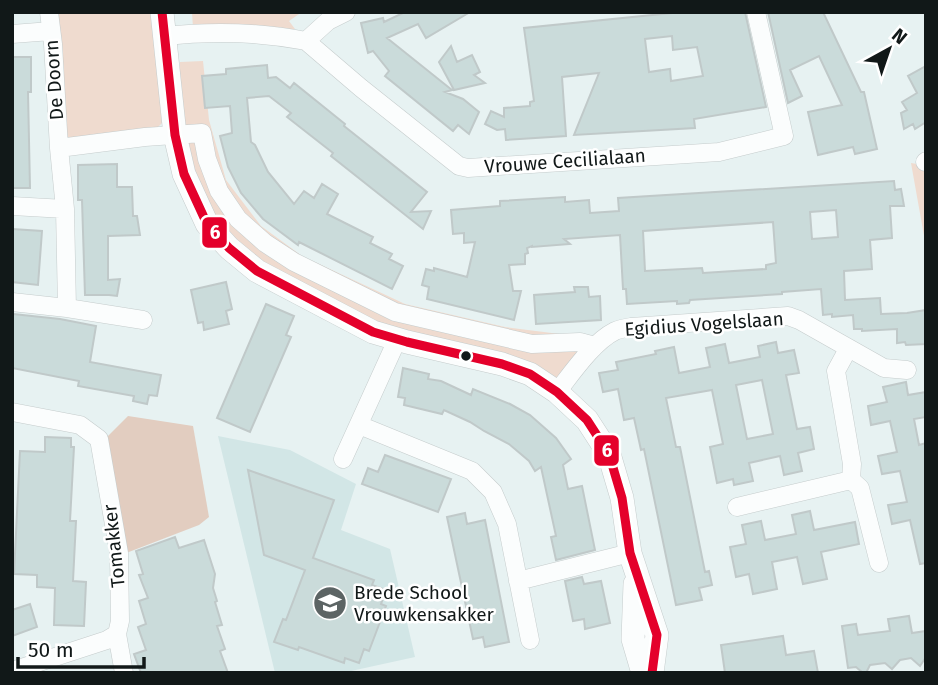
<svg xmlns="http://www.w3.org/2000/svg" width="938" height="685" font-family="'Fira Sans',sans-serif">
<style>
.built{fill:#d2e6e6}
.green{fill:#efdbcf}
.forest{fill:#e2cdc0}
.building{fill:#cadbda;stroke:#c0c9c9;stroke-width:2;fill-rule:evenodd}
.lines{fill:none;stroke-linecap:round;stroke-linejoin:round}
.minor-casing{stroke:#c5cccc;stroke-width:19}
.tertiary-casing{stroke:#c5cccc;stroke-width:24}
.minor{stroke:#fbfdfd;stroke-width:18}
.tertiary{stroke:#fbfdfd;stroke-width:23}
.bus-1-casing{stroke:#fff;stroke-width:14}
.bus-1{stroke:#e4002b;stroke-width:9}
.bus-dot{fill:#111818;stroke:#fff;stroke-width:2.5}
.labels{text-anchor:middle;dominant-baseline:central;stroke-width:5;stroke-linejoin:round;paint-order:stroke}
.street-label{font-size:19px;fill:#111818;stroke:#fff}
.poi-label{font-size:19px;fill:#111818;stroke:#fff;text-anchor:start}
.line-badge{stroke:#fff;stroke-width:2.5}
.badge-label{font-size:19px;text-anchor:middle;font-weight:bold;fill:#fff}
</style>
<rect width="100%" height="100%" fill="#e7f2f2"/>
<!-- built -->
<path class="built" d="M218,436L290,450L356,484L341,530L390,549L415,657L342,673H275Z"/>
<!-- green -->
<path class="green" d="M56,12H156L162,123L152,133L66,145Z
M192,12H302L289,21L295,29L193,28Z
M203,61L209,120L226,180L261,226L302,256L405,304L505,327L607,340L563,388L379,329L260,268L207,211L180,124V62Z
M911,163L923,165L926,172V247Z"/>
<!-- forest -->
<path class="forest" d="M128,416L193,426L209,517L199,525L121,555L102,442Z"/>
<!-- building -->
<path class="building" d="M405,12H470L426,38L418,24L387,38L452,90L445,92L463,99L479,112L469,134L458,125L453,131L385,76L389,71L373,51L368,53L361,23L383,18L384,22Z
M682,12H745L766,107L694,119L695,128L574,135L599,73L562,77L566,136L506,140L505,129L497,130L485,124L491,111L504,117V108L530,106V102L534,101L524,28ZM672,36L673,50L697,47L703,76L671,81L670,69L649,72L645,39Z
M768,12H823L861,92H864L877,149L855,154L853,147L818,155L808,112L842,105L819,56L790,70L802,96L788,103Z
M451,46L457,62L472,55L480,72L474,75L485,83L454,90L439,62Z
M12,57H31V92H28L30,188H12Z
M267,65L268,78L276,77L290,88L294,83L345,124L344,126L427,192L411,212L431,211L423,229L331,156L333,153L287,117L291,113L269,96L247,98L251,142L255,145L268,172L294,204L304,191L314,198L322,184L338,194L327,214L373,237L370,243L392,254L389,259L403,266L392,289L299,242L298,245L263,219L241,193L228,167L220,136L232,133L230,106L205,108L202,76L226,74V69Z
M926,66V122L915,129L913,124L904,129L901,113L907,110L902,102L917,93L908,76Z
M117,164V187H132L133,216H137L140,235L108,236V280L120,279L117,296L109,295H85L82,200H78V165Z
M894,181L895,190L901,189L904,206H890L892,238L870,240L872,269L844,271L845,300L880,298L881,314L907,313L926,310V344L906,345L905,342L897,343V329L862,331V329H854L853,315L832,317V314L823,315L821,289L782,292V294L690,300L689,303L677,304V301L627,304L626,289H623L620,235L564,239L570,244L532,247V246L527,248L528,253L525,254V264L509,265L513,291H521L514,320L427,299L429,287L422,285L426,269L434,271V268L467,277L475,242L464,243V233L453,234L451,210L500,206V201L565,197V202L589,200L590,213L619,211L618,198ZM836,210L838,237L812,239L810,212ZM773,222L776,263L766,265V269L703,273L702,268L645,271L643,231Z
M12,229L42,231L38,285L12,282Z
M226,282L232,309L226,311L229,324L204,330L203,322L198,323L191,290Z
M574,287H588L589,297L600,296L601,320L536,324L534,295L575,292Z
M266,304L294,316L286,335L291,337L250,432L217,418Z
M13,314L60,319L96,326L90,362L161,375L157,396L149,395L147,404L133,401L134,396L78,386L79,381L12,368Z
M776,342L778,353L794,350L799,373L786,375L797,429L810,427L814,449L798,453L802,471L784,475L780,456L749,463L753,481L734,485L733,479L717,483L710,447L723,444L712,390L666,398L676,447H680L705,572L709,571L712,585L699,588L702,600L676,605L644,449L641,450L634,418L624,420L618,389L603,392L599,373L618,370L616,362L656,354L655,351L674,347L679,373L710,367L706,348L725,344L729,363L760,357L758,346ZM762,380L773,434L747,439L736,385Z
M403,368L429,374L428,379L441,381L471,395L473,389L510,404L530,415L556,438L571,459L563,465L568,489L582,486L595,550L556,560L551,537L556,536L541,467L535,471L529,461L509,444L484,431L470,422L444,410L442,414L404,405L405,398L398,397Z
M906,382L908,395L926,392V417L914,419L919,445L926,443V563L920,564L910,520L892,524L888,505L907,502L900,471L882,474L878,456L897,452L890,421L871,425L868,406L887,402L883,387Z
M45,437L71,438V447H74L70,521H76L73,581L86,582L84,626L54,625L55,588L37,587V575L14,574L20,451L45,452Z
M385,455L451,479L438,512L362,484L368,468L378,472Z
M248,470L334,500L313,558L374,580L372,585L386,590L381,604L386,606L369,651L364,649L359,663L345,658L344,663L299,647L298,650L274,642L283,619L286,620L305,570L264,555Z
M810,511L814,530L855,522L859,544L821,552L827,579L803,584L797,557L772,562L777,589L753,594L749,574L736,577L730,547L746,544L742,525L761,521L765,540L796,534L792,515Z
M465,513L467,524L485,520L509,642L485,647L483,637L473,639L447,517Z
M175,537L179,548L204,540L215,574L213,588L217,601L215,602L222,625L217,626L225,649L220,651L228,673H141L134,654L146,650L138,627L146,624L139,601L148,598L139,575L143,574L136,551Z
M582,577L584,584L601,581L610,623L585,629L584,619L573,621L565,581Z
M30,604L37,627L12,636V610Z
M909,616L912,633L926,631V657L920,666L911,658L900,660L892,669L885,663L870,665L866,673H863L856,667L848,668L842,626L856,624L858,635L890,631L888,619Z
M783,636L786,655L814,651L818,673H725L721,645Z"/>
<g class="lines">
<!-- minor casing -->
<g class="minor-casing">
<path id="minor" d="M49,12L53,44L59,148L65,209L67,308
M12,34L51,31
M164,36C211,31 260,32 306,41L328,21L346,12
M306,41L361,88L459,166L468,168L719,152L784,136L756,12
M59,148L145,137L202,133L207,159L219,191L238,219L265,243L294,262L395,312L532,344L580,342L595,346
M925,162L926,161
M12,206L65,209
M12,302L67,308L143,320
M848,349L836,371L852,464L851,480L860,488L879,563
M557,392C572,373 593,342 615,331C620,329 625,328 631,327L788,316L799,320L884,368L907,370
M12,412L80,425L99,439L119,553L120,621L117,634L107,640L12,671
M359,425L472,471L493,492L507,524L530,640
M343,459L397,340
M737,507L851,480
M518,581L630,553
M117,634L124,673"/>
</g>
<!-- tertiary casing -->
<g class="tertiary-casing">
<path id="tertiary" d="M162,12L175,135L184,174L207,224L229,248L257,271L373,332L407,342L502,364L530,374L557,392L587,420L609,454L622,498L630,553L657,635L652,673
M635,584L633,639L643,673"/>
</g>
<!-- minor -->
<use href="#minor" class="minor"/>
<!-- tertiary -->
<use href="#tertiary" class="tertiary"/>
<!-- bus-1 casing -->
<g class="bus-1-casing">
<path id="bus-1" d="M162,12L175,135L184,174L207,224L229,248L257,271L373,332L407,342L502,364L530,374L557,392L587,420L609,454L622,498L630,553L657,635L652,673"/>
</g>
<!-- bus-1 -->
<use href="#bus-1" class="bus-1"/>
</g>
<!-- icons -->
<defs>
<g id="school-disc" transform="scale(1.75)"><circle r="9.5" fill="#5c6464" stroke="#fff"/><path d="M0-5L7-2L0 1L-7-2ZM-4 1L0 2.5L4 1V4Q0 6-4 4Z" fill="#fff"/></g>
</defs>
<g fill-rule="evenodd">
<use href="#school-disc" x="330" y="603"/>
</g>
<!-- markers -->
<circle class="bus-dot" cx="466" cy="356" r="6"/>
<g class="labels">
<!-- street labels -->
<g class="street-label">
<text transform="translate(54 80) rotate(-94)">De Doorn</text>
<text transform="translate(565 161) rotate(-4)">Vrouwe Cecilialaan</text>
<text transform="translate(704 324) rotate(-4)">Egidius Vogelslaan</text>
<text transform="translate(114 546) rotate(-96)">Tomakker</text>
</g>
<!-- poi labels -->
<g class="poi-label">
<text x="354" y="592">Brede School<tspan x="354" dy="22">Vrouwkensakker</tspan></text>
</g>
</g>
<g class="line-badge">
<rect x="201" y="216" width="27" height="33" rx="7" fill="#e4002b"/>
<rect x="593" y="434" width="27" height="33" rx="7" fill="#e4002b"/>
</g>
<g class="badge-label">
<text x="215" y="239">6</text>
<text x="607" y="457">6</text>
</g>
<!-- border -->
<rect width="938" height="685" fill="none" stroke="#111818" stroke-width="28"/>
<!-- north arrow -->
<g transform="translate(889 49) rotate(40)" stroke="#ffffff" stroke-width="5" paint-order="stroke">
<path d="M0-5L12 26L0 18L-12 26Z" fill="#111818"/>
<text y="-10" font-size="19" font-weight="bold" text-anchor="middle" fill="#111818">N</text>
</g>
<!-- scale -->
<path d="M18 657v10h126v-10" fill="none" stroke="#111818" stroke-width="3.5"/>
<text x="28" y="657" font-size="21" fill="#111818" stroke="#ffffff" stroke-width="5" paint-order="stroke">50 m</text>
</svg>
